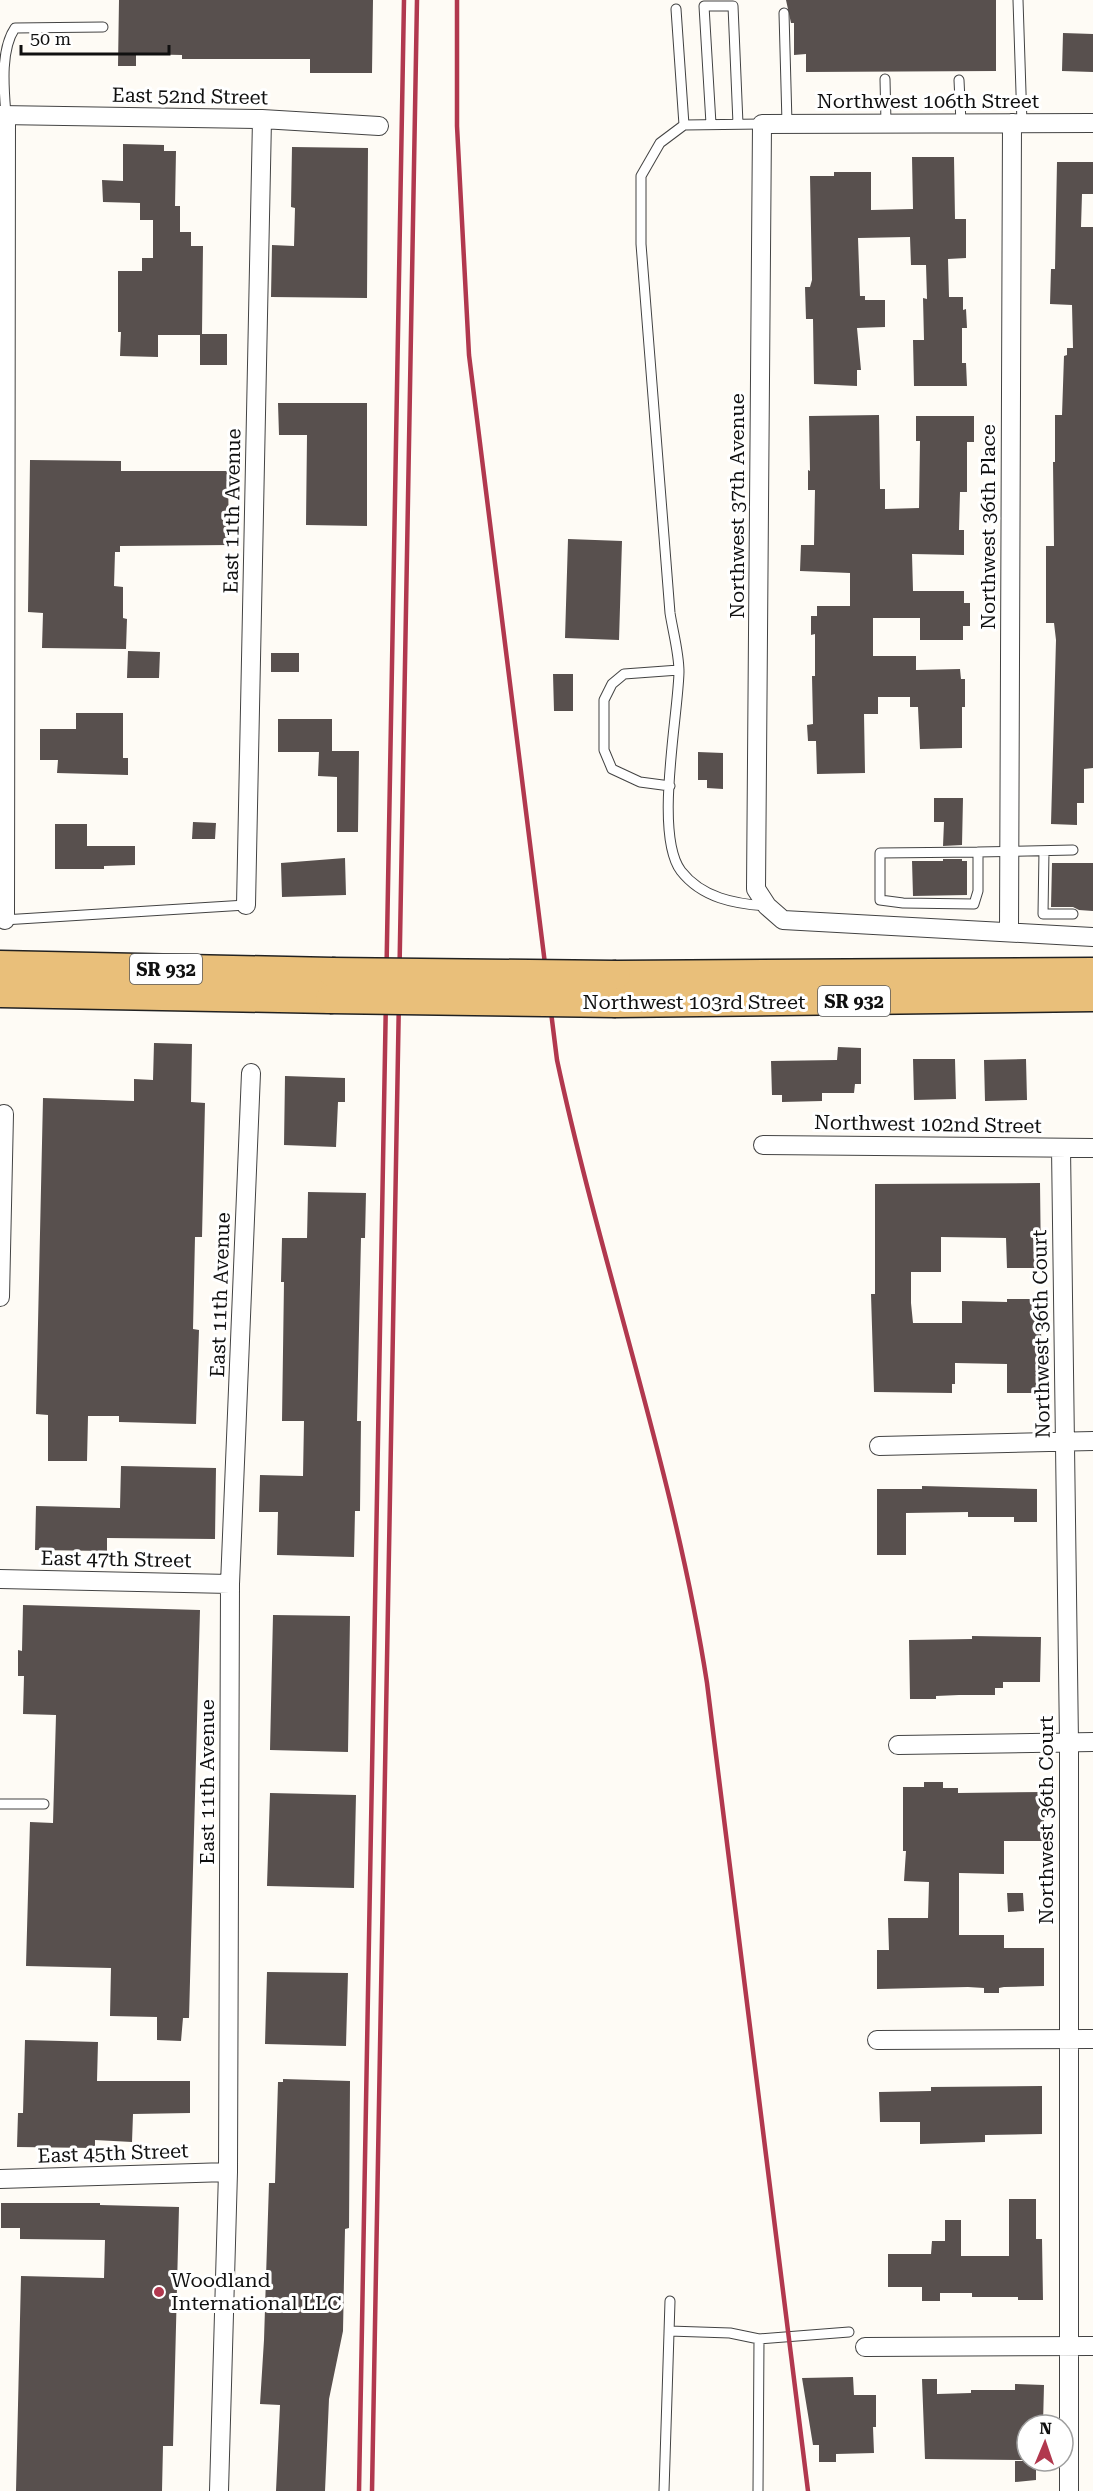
<svg xmlns="http://www.w3.org/2000/svg" width="1093" height="2491" font-family="'Roboto Serif',serif">
<style>
.building{fill:#58504e}
.lines{fill:none;stroke-linecap:round;stroke-linejoin:round}
.service-casing{stroke:#434343;stroke-width:11}
.minor-casing{stroke:#434343;stroke-width:20}
.primary-casing{stroke:#212121;stroke-width:31}
.service{stroke:#fff;stroke-width:9}
.minor{stroke:#fff;stroke-width:18}
.primary{stroke:#e9bf7a;stroke-width:28}
.rail{stroke:#b1384e;stroke-width:4.5}
.primary-bridge-casing{stroke:#212121;stroke-width:31;stroke-linecap:butt}
.primary-bridge{stroke:#e9bf7a;stroke-width:28}
.poi-dot{fill:#b1384e;stroke:#fff;stroke-width:2}
.labels{text-anchor:middle;dominant-baseline:central;stroke-width:6;stroke-linejoin:round;paint-order:stroke}
.shield{fill:#fff;stroke:#585858;stroke-width:1.5}
.shield-label{font-size:18px;font-weight:bold;fill:#101010}
.street-label{font-size:20px;fill:#101010;stroke:#fff}
.poi-label{font-size:20px;fill:#101010;stroke:#fff;text-anchor:start}
</style>
<rect width="100%" height="100%" fill="#fefbf5"/>
<!-- building -->
<path class="building" d="M119,0H373L372,73H310V59H182V55L136,54V66H118Z
M786,0H996V71L806,72V54L794,55V23H791Z
M1063,33L1093,34V72L1062,71Z
M123,144L164,145V151H176L175,206H180V232H191V246H203L202,334H227V365H200V335H158V357L120,356L121,332H118V271H142V258H153V220H140V203L103,202L102,180L123,181Z
M292,147L368,148L367,298L271,297L272,245L294,246L295,208L291,207Z
M912,157H954L955,219H966V258L948,259L949,297H963V310L966,309L967,328H962V363H966L967,386H914L913,340H924L923,298L927,299L926,265H911L910,237L858,238L860,296H865V300H885V327L857,328L861,370H857V386L814,384L813,319H806L805,287H810L812,280L810,176H834V172H871V210L913,209Z
M1057,162H1093V194H1082L1081,227H1093V768L1084,769V803H1077V825L1051,824L1056,640L1054,623H1046V546H1054L1053,462H1055V415H1062L1064,356L1067,355V348H1073L1072,305L1050,304L1051,269H1055Z
M278,403H367V526L306,525L307,435H279Z
M879,415L880,489H885V509L919,508L920,441H916V416H974V442H967V492H960L959,530H964V555L912,554L913,591H964V603H970V626H963V640H920V618H873V656H916V670L960,669L961,679H965V707H962V748L920,749L918,707H910V697H878V714H864L865,773L817,774L816,741H808L807,725L813,724L812,676H815V634L811,635V616H817V606H850V573L800,571L801,545H814L815,490H808V470L810,471L809,416Z
M30,460L121,461V471H228L229,545L120,546V552H115L114,586L123,587V618L127,619L126,649L42,648L43,613L28,612Z
M568,539L622,541L619,640L565,638Z
M128,651L160,652L159,678H127Z
M271,653H299V672H271Z
M553,674H573V711H554Z
M76,713H123V758H128V775L57,773L58,760H40V729H76Z
M278,719H332V751H359L358,832H337V777L318,776L319,752H278Z
M698,752L723,753V789L707,788V780H698Z
M934,798H963L962,845L943,846L944,822H934Z
M193,822L216,823L215,839H192Z
M55,824H87V846H135V865L104,866V869H55Z
M345,858L346,895L282,897L281,863Z
M943,859H962V861H967V895L913,896L912,861H943Z
M1052,863H1093V911L1079,910L1073,907H1051Z
M154,1043L192,1044L191,1102L205,1103L202,1237H195L193,1329L199,1330L196,1424L119,1422V1416H88L87,1461H48V1415L36,1414L43,1098L134,1101V1079L153,1080Z
M838,1047L861,1048V1084H855L854,1093H822V1101L782,1102V1095H772L771,1061L837,1060Z
M913,1059H955L956,1099L914,1100Z
M1026,1059L1027,1100L985,1101L984,1060Z
M285,1076L345,1078V1102H338L336,1147L284,1145Z
M1040,1183L1041,1268H1007L1006,1238L941,1237V1272H911V1303L913,1323H962V1301L1007,1302V1299H1035V1326H1041L1042,1393H1007V1364L955,1363V1384H952V1393L874,1392L871,1294H875V1184Z
M308,1192L366,1193L365,1238H361L357,1421H361L360,1511H355L354,1557L277,1555L278,1512H259L260,1475L303,1476L304,1421H282L284,1282H281L282,1238H307Z
M121,1466L216,1468L215,1539L107,1538V1551L35,1550L36,1506L120,1508Z
M922,1486L1037,1489V1522H1014V1517H968V1512L906,1513V1555H877V1489H922Z
M23,1605L200,1610L189,2018H183L181,2041L157,2040V2017L110,2016L111,1968L26,1966L30,1822L53,1823L56,1715L23,1714L24,1676H18V1650L22,1651Z
M273,1615L350,1616L348,1752L270,1750Z
M972,1636L1041,1637L1040,1682H1003V1688H995V1695H959L936,1696V1699H910L909,1640L972,1639Z
M924,1782H943V1788H958V1793L1044,1792V1841H1004V1874L959,1873V1935H1004V1948H1044V1986L1004,1987L999,1988V1993H984V1988L968,1987L877,1989V1950H889L888,1918H928L929,1882L904,1881L906,1851H903V1787H924Z
M270,1793L356,1795L354,1888L267,1886Z
M1007,1893H1023L1024,1911L1008,1912Z
M267,1972L348,1973L346,2046L265,2044Z
M25,2040L98,2042L97,2081H190V2113L133,2114L132,2142L95,2140V2148L17,2147L18,2113H23Z
M283,2079L350,2081L349,2228L345,2229L343,2331L329,2399L325,2491H276L280,2405L260,2404L264,2340L269,2183H275L278,2082H283Z
M1042,2086V2134L985,2135V2142L920,2144V2122H880L879,2092L931,2091V2087Z
M1009,2199H1036V2239H1042L1043,2300H1018V2297H972V2293H940V2301H922V2287H888V2254H931L932,2241H945V2220H961V2256H1009Z
M1,2203H100V2205L179,2207L173,2446H163L162,2491H16L21,2276L104,2278L105,2240L20,2239V2228H1Z
M853,2377L854,2395H876V2427H873L874,2453L836,2454V2462H819V2445H813L802,2378Z
M922,2379H937V2394L971,2393V2390H1015V2384L1044,2385L1043,2424H1027V2460L925,2459Z
M1015,2461H1036V2480L1015,2482Z"/>
<g class="lines">
<!-- service casing -->
<g class="service-casing">
<path id="service" d="M1018,0L1022,123
M676,9L684,125
M784,13L787,123
M885,79L886,123
M959,80L961,123
M6,115C4,89 0,50 15,28L103,27
M711,124L704,6H733L738,124
M762,124L684,125L660,143L641,176V244L670,613C673,632 679,653 679,672C678,717 654,835 681,871C702,898 735,904 767,906
M670,786L640,782L612,769L604,750V700L612,684L624,674L679,670
M1044,851L1043,914H1073
M978,852V891L974,904L903,903L880,900V853Z
M978,852L1073,850
M3,920L246,905
M0,1804H44
M669,2331L730,2333L759,2339L849,2332
M664,2491L670,2301
M758,2491L759,2339"/>
</g>
<!-- minor casing -->
<g class="minor-casing">
<path id="minor" d="M0,115L262,119L379,126
M1093,123L762,124L756,889L767,906L783,920L1093,937
M246,905L262,119
M5,920L6,115
M1009,930L1012,123
M763,1145L1093,1148
M1061,1148L1069,1742V2491
M0,1297L4,1114
M879,1446L1093,1441
M0,1579L230,1584
M898,1745L1093,1742
M877,2040L1093,2039
M0,2179L228,2172
M865,2347L1093,2346
M219,2491L228,2172L230,1584L251,1073"/>
</g>
<!-- primary casing -->
<g class="primary-casing">
<path id="primary" d="M0,965L332,972
M616,975L1093,972
M0,993L330,999
M616,1003L1093,997"/>
</g>
<!-- service -->
<use href="#service" class="service"/>
<!-- minor -->
<use href="#minor" class="minor"/>
<!-- primary -->
<use href="#primary" class="primary"/>
<!-- rail -->
<path class="rail" d="M457,0V126L469,355L557,1060C602,1269 674,1471 707,1683L808,2491
M359,2491L404,0
M372,2491L417,0"/>
<!-- primary-bridge casing -->
<g class="primary-bridge-casing">
<path id="primary-bridge" d="M332,972L616,975
M330,999L616,1003"/>
</g>
<!-- primary-bridge -->
<use href="#primary-bridge" class="primary-bridge"/>
</g>
<!-- markers -->
<circle class="poi-dot" cx="159" cy="2292" r="6"/>
<g class="labels">
<!-- shield labels -->
<g class="shield">
<rect x="130" y="954" width="72" height="30" rx="4.5"/>
<rect x="818" y="986" width="72" height="30" rx="4.5"/>
</g>
<g class="shield-label">
<text x="166" y="969">SR 932</text>
<text x="854" y="1001">SR 932</text>
</g>
<!-- street labels -->
<g class="street-label">
<text transform="translate(190 96) rotate(1)">East 52nd Street</text>
<text x="928" y="101">Northwest 106th Street</text>
<text transform="translate(737 506) rotate(-90)">Northwest 37th Avenue</text>
<text transform="translate(232 511) rotate(-89)">East 11th Avenue</text>
<text transform="translate(988 527) rotate(-90)">Northwest 36th Place</text>
<text x="694" y="1002">Northwest 103rd Street</text>
<text transform="translate(928 1124) rotate(1)">Northwest 102nd Street</text>
<text transform="translate(220 1295) rotate(-88)">East 11th Avenue</text>
<text transform="translate(1041 1334) rotate(-91)">Northwest 36th Court</text>
<text transform="translate(116 1559) rotate(1)">East 47th Street</text>
<text transform="translate(207 1782) rotate(-90)">East 11th Avenue</text>
<text transform="translate(1046 1820) rotate(-90)">Northwest 36th Court</text>
<text transform="translate(113 2153) rotate(-2)">East 45th Street</text>
</g>
<!-- poi labels -->
<g class="poi-label">
<text x="171" y="2280">Woodland<tspan x="171" dy="23">International LLC</tspan></text>
</g>
</g>
<!-- north arrow -->
<g transform="translate(1045 2443) rotate(2)"><circle r="28" fill="#ffffff" stroke="#9f9f9f" stroke-width="1.5"/>
<path d="M0-4.5L10 22L0 15L-10 22Z" fill="#b1384e"/>
<text y="-9" font-size="16" font-weight="bold" text-anchor="middle" fill="#101010">N</text>
</g>
<!-- scale -->
<path d="M21 45v9h148v-9" fill="none" stroke="#101010" stroke-width="3"/>
<text x="30" y="45" font-size="18" fill="#101010" stroke="#ffffff" stroke-width="4.5" paint-order="stroke">50 m</text>
</svg>
